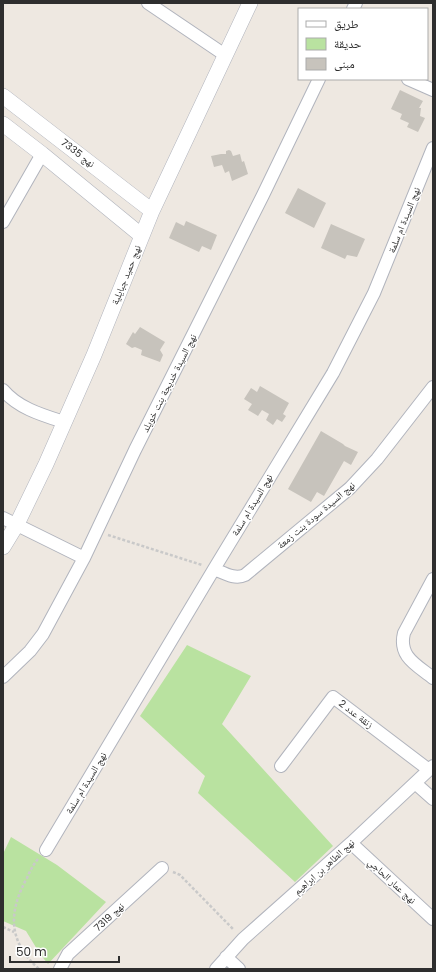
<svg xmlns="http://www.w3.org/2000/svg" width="436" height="972" font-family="Poppins,'Noto Naskh Arabic',sans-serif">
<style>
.green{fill:#b9e2a0}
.building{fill:#c7c3bc}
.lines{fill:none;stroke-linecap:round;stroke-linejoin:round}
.minor-casing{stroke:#b1b4bd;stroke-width:14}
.tertiary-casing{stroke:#b1b4bd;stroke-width:16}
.path{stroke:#c9c9c9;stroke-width:2.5;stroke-dasharray:3 2;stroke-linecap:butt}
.minor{stroke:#fff;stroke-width:12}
.tertiary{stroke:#fff;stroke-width:15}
.labels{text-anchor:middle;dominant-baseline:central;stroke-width:3;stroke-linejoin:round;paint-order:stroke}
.street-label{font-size:10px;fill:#2e2e2e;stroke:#fff}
</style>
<rect width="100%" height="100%" fill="#eee8e1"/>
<!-- green -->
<path class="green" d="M187,645L251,676L222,724L333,846L295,882L198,793L205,776L140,716Z
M11,837L57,865L106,902L48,964L40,954L26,931L3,921V854Z"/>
<!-- building -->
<path class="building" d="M400,90L423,101L419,108H421L420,116L425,118L418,132L407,127L409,123L400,119L402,114L391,109Z
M229,150L231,151L233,156L240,154L242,162L244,161L248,174L232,181L229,171L225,173L222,165L214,167L211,156L221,154H226V151Z
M298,188L326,203L314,228L285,213Z
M186,221L217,235L211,250L202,246L199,252L169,238L176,222L184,226Z
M331,224L365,239L357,257L347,255L345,259L321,248Z
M140,327L165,342L160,350L163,355L160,362L141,355L142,350L135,347L132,348L126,344L133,332L135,334Z
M260,386L289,403L283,414L286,416L282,422L277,419L273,425L266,420L269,414L262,410L258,416L248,410L252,404L244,399L251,388L257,392Z
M321,431L343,444L345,446L358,452L351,465L344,461L324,496L317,492L311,502L288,489Z"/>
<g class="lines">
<!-- minor casing -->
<g class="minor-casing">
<path id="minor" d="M148,3L225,55
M353,9L356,3
M408,79L433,90
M3,222L42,154
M3,390C18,408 42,415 64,422
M3,518L84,558
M214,569C224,573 235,580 245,575L350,488L377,459L433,387
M433,579L404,633C398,657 417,665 433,678
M3,677L30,651L43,634L84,558L135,450L263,195L319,79
M281,766L333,697L429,770
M415,783L433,799
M351,843L433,919
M46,850L214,569L333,373L374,293L433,148
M226,957L239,969
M60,969L68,954L162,868
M216,969L243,939L351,843L433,766"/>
</g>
<!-- tertiary casing -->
<g class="tertiary-casing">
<path id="tertiary" d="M3,96L152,211
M3,124L42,154L142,236
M3,547L17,524L46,464L94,355L152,211L250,3"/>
</g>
<!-- path -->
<path class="path" d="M108,535L202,565
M38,859C33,865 30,871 27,878C8,912 8,942 39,969
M173,872L180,875L234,930
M3,927L14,932"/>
<!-- minor -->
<use href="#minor" class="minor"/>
<!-- tertiary -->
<use href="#tertiary" class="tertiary"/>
</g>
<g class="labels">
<!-- street labels -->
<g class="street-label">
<text transform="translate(78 153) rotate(38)">نهج 7335</text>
<text transform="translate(404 220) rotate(-68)">نهج السيدة ام سلمة</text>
<text transform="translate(126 275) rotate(-68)">نهج حميد جبايلية</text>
<text transform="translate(169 383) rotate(-63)">نهج السيدة خديجة بنت خويلد</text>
<text transform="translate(252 505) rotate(-59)">نهج السيدة ام سلمة</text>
<text transform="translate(316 515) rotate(-40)">نهج السيدة سودة بنت زمعة</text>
<text transform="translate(356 714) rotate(37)">زنقة عدد 2</text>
<text transform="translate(86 783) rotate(-59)">نهج السيدة ام سلمة</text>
<text transform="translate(324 867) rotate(-42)">نهج الطاهر بن ابراهيم</text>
<text transform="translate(392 881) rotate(43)">نهج عمار الحاجي</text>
<text transform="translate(109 917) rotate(-43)">نهج 7319</text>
</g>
</g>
<!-- border -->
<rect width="436" height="972" fill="none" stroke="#2e2e2e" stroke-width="8"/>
<!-- legend -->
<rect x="298" y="8" width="130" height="72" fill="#ffffff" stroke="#ababab"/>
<rect x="306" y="21" width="20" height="6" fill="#ffffff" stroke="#ababab"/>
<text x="334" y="28" font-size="12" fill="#2e2e2e">طريق</text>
<rect x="306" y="38" width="20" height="12" fill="#b9e2a0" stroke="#ababab"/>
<text x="334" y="48" font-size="12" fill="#2e2e2e">حديقة</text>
<rect x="306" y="58" width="20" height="12" fill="#c7c3bc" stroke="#ababab"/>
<text x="334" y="68" font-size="12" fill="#2e2e2e">مبنى</text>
<!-- scale -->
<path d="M10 956v6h109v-6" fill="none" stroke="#2e2e2e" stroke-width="2"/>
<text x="16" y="956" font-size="12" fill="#2e2e2e" stroke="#ffffff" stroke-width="3" paint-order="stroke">50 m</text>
</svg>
